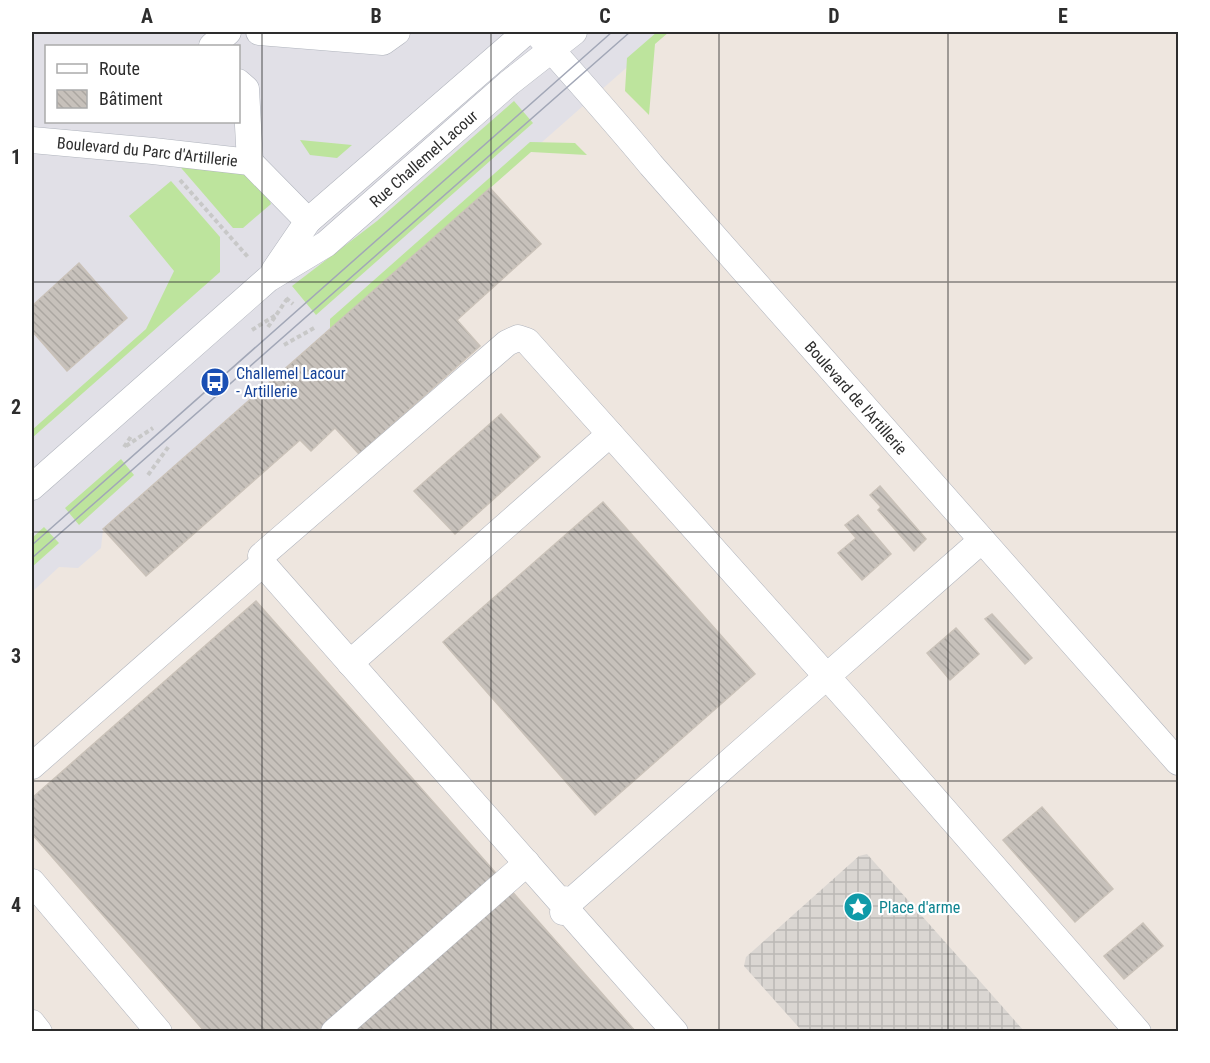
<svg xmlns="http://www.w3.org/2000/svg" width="1210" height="1063" font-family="'Roboto Condensed',sans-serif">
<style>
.industrial{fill:#e1e0e7;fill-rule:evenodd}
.grass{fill:#bde49d}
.plaza{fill:url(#plaza-grid)}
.building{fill:url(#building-back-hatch);stroke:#cac2b9;stroke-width:1.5}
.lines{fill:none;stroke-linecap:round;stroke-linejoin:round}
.minor-casing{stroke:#b0b4bd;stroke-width:27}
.path{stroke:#c8c8c8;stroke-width:4;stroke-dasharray:4.5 3;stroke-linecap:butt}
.minor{stroke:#fff;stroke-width:26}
.tram{stroke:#a2a7b7;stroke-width:1.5}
.grid{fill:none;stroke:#2d2d2d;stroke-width:1.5;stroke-opacity:0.55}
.labels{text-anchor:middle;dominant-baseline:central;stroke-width:4.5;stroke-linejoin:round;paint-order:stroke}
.street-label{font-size:16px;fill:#2d2d2d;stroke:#fff}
.transit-label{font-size:16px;fill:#164399;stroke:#fff;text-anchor:start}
.culture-label{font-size:16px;fill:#0d838f;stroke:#fff;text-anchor:start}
.neatline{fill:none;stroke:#2d2d2d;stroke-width:2}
.grid-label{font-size:20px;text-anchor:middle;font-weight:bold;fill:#2d2d2d}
</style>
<defs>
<pattern id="plaza-grid" width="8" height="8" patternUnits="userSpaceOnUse" patternTransform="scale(1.5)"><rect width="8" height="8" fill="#dad6d2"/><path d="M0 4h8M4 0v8" fill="none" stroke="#bbb8b5"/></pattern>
<pattern id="building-back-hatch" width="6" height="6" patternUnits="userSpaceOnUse" patternTransform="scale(1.5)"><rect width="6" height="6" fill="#c7c1bb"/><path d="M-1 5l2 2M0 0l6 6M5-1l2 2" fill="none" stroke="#aba6a1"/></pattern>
</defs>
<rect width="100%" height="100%" fill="#eee6df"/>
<!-- industrial -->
<path class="industrial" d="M32,32H667L108,524L103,529L101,548L78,568L59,567L32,592ZM46,46H238V122H46Z"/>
<!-- grass -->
<path class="grass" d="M657,32H669L655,44L649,115L625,91L627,58Z
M514,101L533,123L316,315L292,286L377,221Z
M300,140L352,145L337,158L310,155Z
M530,142L575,143L587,155L531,152L330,329V319Z
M176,162L245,172L268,196L271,204L243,228H233Z
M171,181L220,237V272L32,438V430L146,329L174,271L129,216Z
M121,459L134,475L79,525L65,508Z
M44,527L59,543L32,567V538Z"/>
<!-- plaza -->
<path class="plaza" d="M867,854L1024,1031H802L744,966L746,957L859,856Z"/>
<!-- building -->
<path class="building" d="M490,188L541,244L457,320L480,346L359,454L335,428L311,451L300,440L146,576L103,529Z
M79,263L127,318L67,371L32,331V306Z
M501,414L540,457L455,534L414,491Z
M880,486L926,539L914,551L878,510L881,507L870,495Z
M603,502L755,674L595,815L443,642Z
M858,515L891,554L862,580L838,553L856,538L845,525Z
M256,601L636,1032H205L32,834V798Z
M992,614L1032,658L1025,664L985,619Z
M956,628L979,654L950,680L927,653Z
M1042,807L1113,889L1075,922L1003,840Z
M1143,923L1163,946L1124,979L1104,956Z"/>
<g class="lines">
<!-- minor casing -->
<g class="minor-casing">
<g id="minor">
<path d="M259,32L383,42L397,32"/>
<path id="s1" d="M536,32C574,76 614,120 651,165L1178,762"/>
<path d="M212,46L228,32"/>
<path d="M238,82L246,89L250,162"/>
<path id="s2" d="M32,140L153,151L250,162L308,221"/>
<path d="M274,271L308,221L526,32"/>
<path id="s3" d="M32,487L268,279L326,244L509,83L574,32"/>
<path d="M261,556L507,343L518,338L527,341L855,708L1138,1032"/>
<path d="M263,564L560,901L564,899L568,901C572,906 570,912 563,912"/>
<path d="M350,663L610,434"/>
<path d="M32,766L261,565"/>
<path d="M32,882L159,1032"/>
<path d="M569,903L982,540"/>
<path d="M568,911L675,1032"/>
<path d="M32,1023L39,1032"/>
<path d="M334,1032L527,863"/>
</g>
</g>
<!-- path -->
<path class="path" d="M180,180L248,257
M286,298L293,304
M268,327L287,299
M252,330L276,315
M284,345L314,328
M126,446L153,428
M124,447L132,435
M148,475L169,446"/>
<!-- minor -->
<use href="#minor" class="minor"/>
<!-- tram -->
<path class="tram" d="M32,545L612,32
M32,558L630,32"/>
</g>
<!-- grid -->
<path class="grid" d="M262,32V1032M491,32V1032M719,32V1032M948,32V1032M32,282H1178M32,532H1178M32,781H1178"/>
<!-- icons -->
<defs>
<g id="bus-disc" transform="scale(1.5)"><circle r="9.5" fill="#1a4fb4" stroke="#fff"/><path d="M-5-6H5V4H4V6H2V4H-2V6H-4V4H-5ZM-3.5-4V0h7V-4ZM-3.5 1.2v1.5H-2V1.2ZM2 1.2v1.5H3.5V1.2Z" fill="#fff"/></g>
<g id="sight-disc" transform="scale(1.5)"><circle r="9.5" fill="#0f9aa8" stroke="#fff"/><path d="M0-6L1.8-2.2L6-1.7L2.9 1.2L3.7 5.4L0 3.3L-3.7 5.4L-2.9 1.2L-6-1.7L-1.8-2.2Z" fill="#fff"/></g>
</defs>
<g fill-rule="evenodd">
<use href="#bus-disc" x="215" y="382"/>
<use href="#sight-disc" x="858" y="907"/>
</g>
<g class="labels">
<!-- street labels -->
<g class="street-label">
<text stroke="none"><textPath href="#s2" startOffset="116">Boulevard du Parc d'Artillerie</textPath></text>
<text stroke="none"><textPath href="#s3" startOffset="512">Rue Challemel-Lacour</textPath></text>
<text stroke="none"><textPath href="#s1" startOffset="486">Boulevard de l'Artillerie</textPath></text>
</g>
<!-- transit labels -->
<g class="transit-label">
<text x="236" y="373">Challemel Lacour<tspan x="236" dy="18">- Artillerie</tspan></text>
</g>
<!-- culture labels -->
<g class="culture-label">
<text x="879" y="907">Place d'arme</text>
</g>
</g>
<!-- border -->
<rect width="1210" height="1063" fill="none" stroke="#ffffff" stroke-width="66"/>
<!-- legend -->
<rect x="45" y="45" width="195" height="78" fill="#ffffff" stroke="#ababab" stroke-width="1.5"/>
<rect x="57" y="64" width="30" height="9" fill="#ffffff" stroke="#ababab" stroke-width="1.5"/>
<text x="99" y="75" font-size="18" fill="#2d2d2d">Route</text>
<rect x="57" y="90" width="30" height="18" fill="url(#building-back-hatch)" stroke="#ababab" stroke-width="1.5"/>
<text x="99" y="105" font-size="18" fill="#2d2d2d">Bâtiment</text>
<rect x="33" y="33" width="1144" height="997" class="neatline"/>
<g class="grid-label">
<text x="147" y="23">A</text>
<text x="376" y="23">B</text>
<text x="605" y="23">C</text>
<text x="834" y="23">D</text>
<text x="1063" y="23">E</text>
<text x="16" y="164">1</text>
<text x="16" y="414">2</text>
<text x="16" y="663">3</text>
<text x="16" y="912">4</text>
</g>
</svg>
